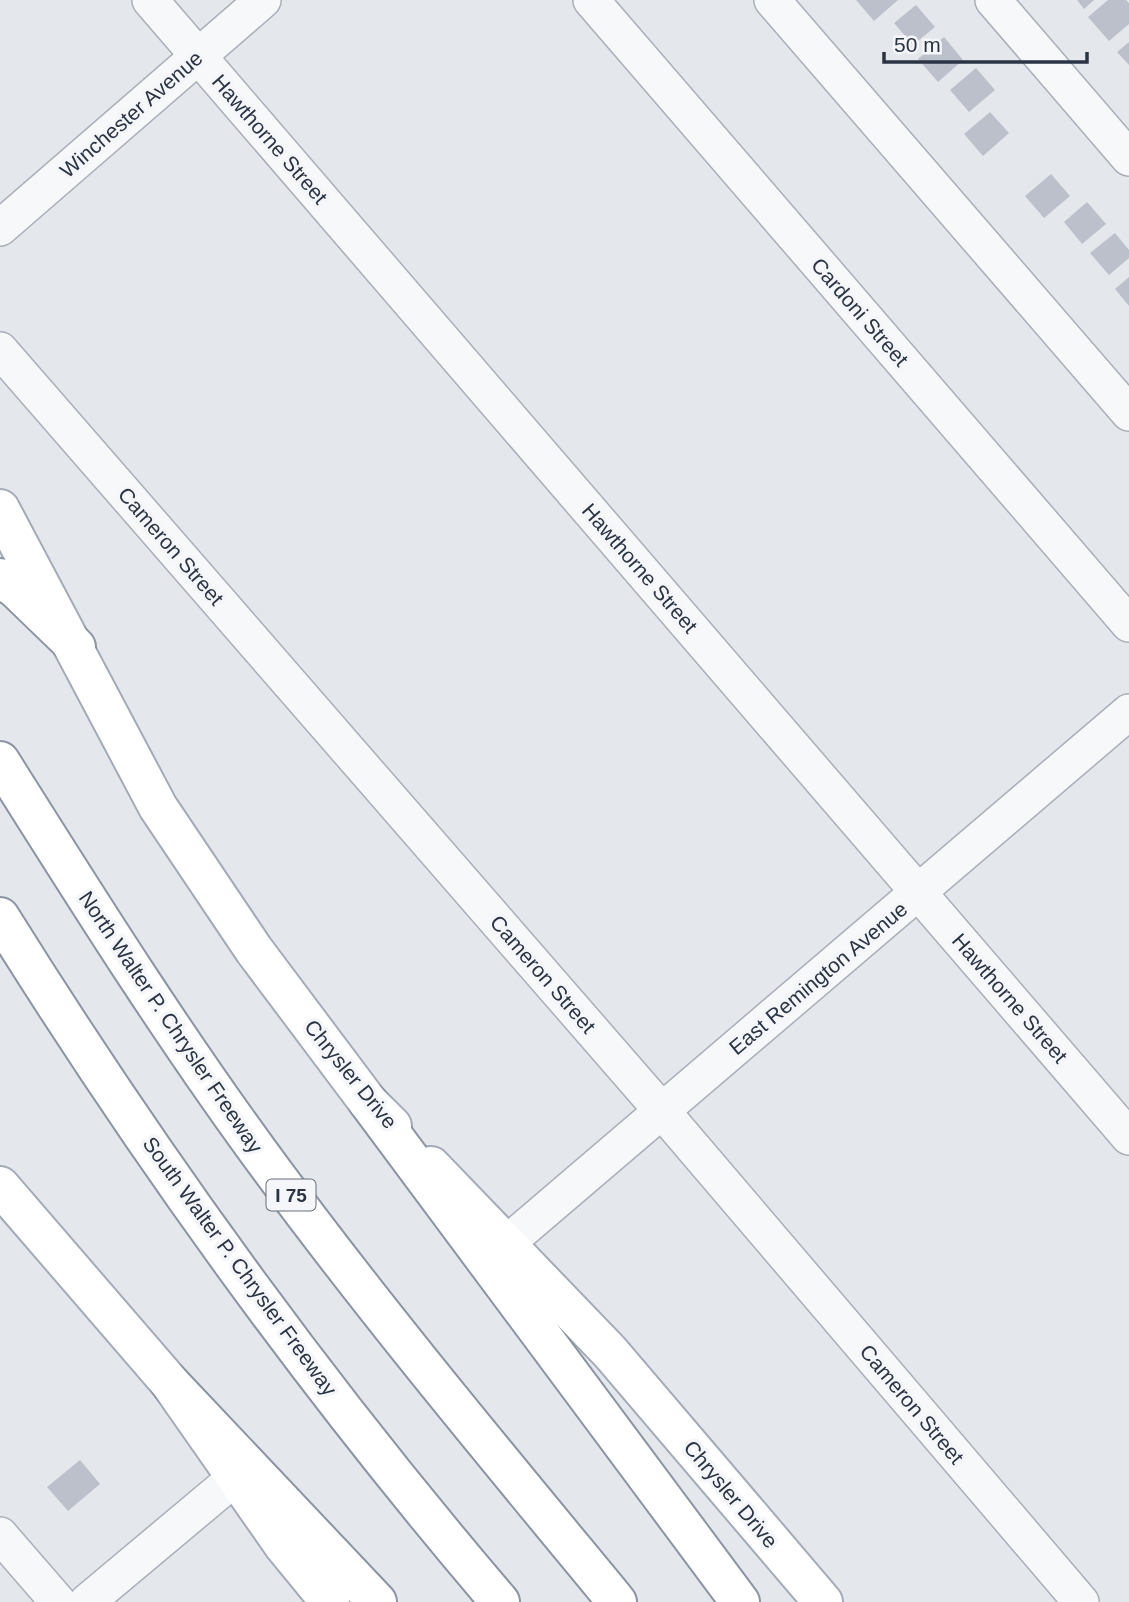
<svg xmlns="http://www.w3.org/2000/svg" width="1129" height="1602" font-family="Helvetica,sans-serif">
<style>
.building{fill:#bbc0ca}
.lines{fill:none;stroke-linecap:round;stroke-linejoin:round}
.minor-casing{stroke:#a9aeb7;stroke-width:38}
.major-casing{stroke:#a3abb8;stroke-width:42}
.highway-casing{stroke:#8b94a3;stroke-width:42}
.minor{stroke:#f7f8fa;stroke-width:35}
.major{stroke:#fff;stroke-width:38}
.highway{stroke:#fff;stroke-width:38}
.labels{text-anchor:middle;dominant-baseline:central;stroke-width:7;stroke-linejoin:round;paint-order:stroke}
.shield{fill:#f4f6f9;stroke:#676e7b;stroke-width:2}
.shield-label{font-size:19px;font-weight:bold;fill:#2b3445}
.street-label{font-size:21px;fill:#2b3445;stroke:#f4f6f9}
</style>
<rect width="100%" height="100%" fill="#e4e7ec"/>
<!-- building -->
<path class="building" d="M856,0H898L874,21Z
M1077,0H1094L1084,9Z
M1108,0H1126L1129,3V24L1109,41L1088,17Z
M916,5L935,27L913,45L894,23Z
M944,37L963,60L938,82L918,59Z
M1129,42V65L1117,52Z
M976,68L995,90L969,112L950,90Z
M990,112L1009,133L983,156L964,134Z
M1051,174L1070,196L1044,218L1025,196Z
M1087,202L1106,224L1082,244L1064,222Z
M1115,233L1129,250V258L1109,275L1090,253Z
M1129,277V306L1115,289Z
M80,1460L100,1484L68,1511L47,1487Z"/>
<g class="lines">
<!-- minor casing -->
<g class="minor-casing">
<path id="minor" d="M150,0L1129,1137
M591,0L1129,624
M772,0L1129,413
M993,0L1129,158
M0,228L263,0
M0,350L662,1111L1081,1602
M507,1243L1129,712
M0,1535L58,1602
M87,1602L235,1478"/>
</g>
<!-- major casing -->
<g class="major-casing">
<path id="major" d="M0,509L158,807L254,950L368,1102L392,1126
M431,1166L610,1352L823,1602
M0,1186L170,1383L284,1546L330,1602"/>
</g>
<!-- highway casing -->
<g class="highway-casing">
<path id="highway" d="M0,578L16,589L76,647
M0,761C87,899 174,1038 271,1169C381,1318 500,1460 617,1602
M0,917C149,1156 317,1388 500,1602
M368,1102L740,1602
M170,1383L377,1602"/>
</g>
<!-- minor -->
<use href="#minor" class="minor"/>
<!-- major -->
<use href="#major" class="major"/>
<!-- highway -->
<use href="#highway" class="highway"/>
</g>
<g class="labels">
<!-- shield labels -->
<rect class="shield" x="266.5" y="1179.5" width="49" height="31" rx="5"/>
<g class="shield-label">
<text x="291" y="1195">I 75</text>
</g>
<!-- street labels -->
<g class="street-label">
<text transform="translate(131 114) rotate(-41)">Winchester Avenue</text>
<text transform="translate(270 139) rotate(49)">Hawthorne Street</text>
<text transform="translate(860 312) rotate(49)">Cardoni Street</text>
<text transform="translate(171 546) rotate(49)">Cameron Street</text>
<text transform="translate(640 568) rotate(49)">Hawthorne Street</text>
<text transform="translate(543 974) rotate(49)">Cameron Street</text>
<text transform="translate(818 978) rotate(-40)">East Remington Avenue</text>
<text transform="translate(1010 998) rotate(49)">Hawthorne Street</text>
<text transform="translate(171 1022) rotate(56)">North Walter P. Chrysler Freeway</text>
<text transform="translate(351 1074) rotate(51)">Chrysler Drive</text>
<text transform="translate(240 1266) rotate(54)">South Walter P. Chrysler Freeway</text>
<text transform="translate(912 1404) rotate(50)">Cameron Street</text>
<text transform="translate(731 1494) rotate(50)">Chrysler Drive</text>
</g>
</g>
<!-- scale -->
<path d="M884 52v10h203v-10" fill="none" stroke="#2b3445" stroke-width="3.5"/>
<text x="894" y="52" font-size="21" fill="#2b3445" stroke="#f4f6f9" stroke-width="5" paint-order="stroke">50 m</text>
</svg>
